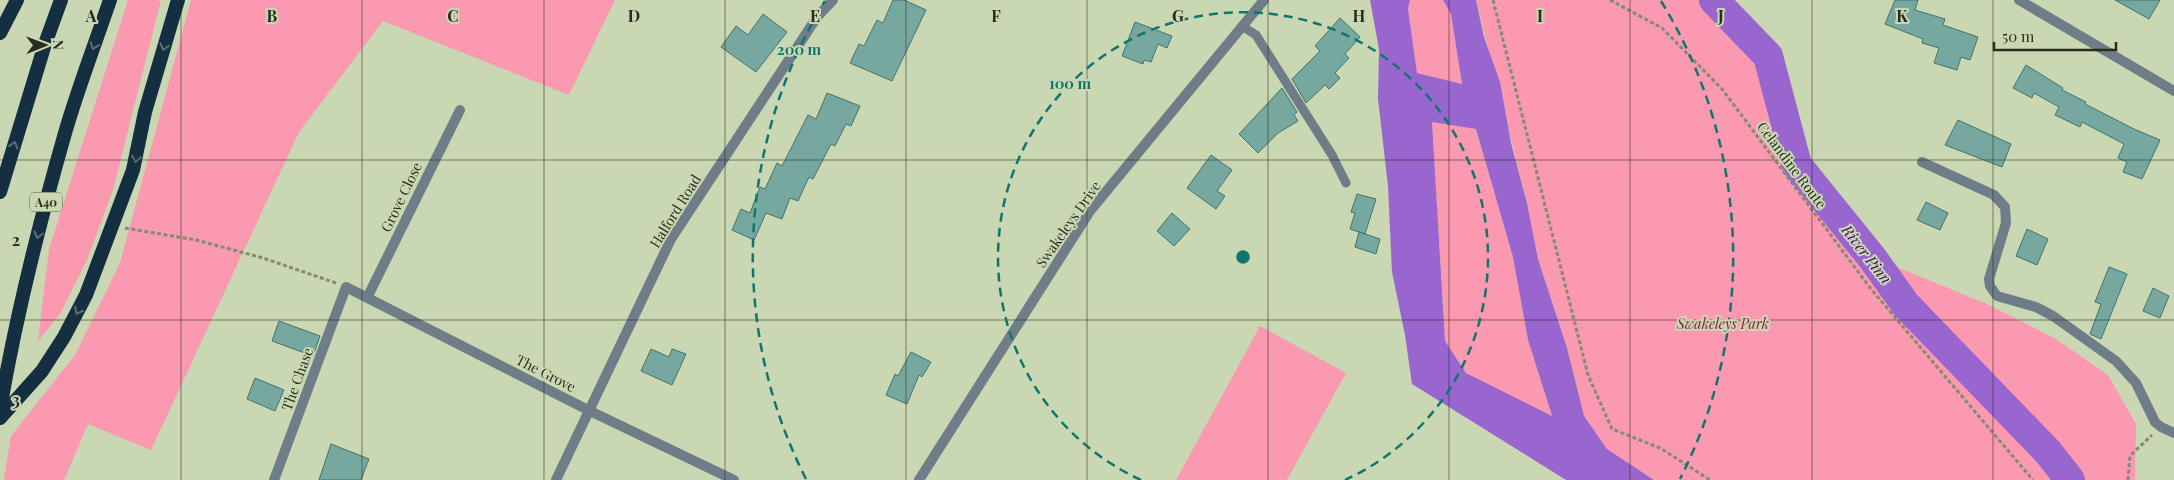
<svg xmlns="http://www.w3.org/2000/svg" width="2174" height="480" font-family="'Playfair Display',serif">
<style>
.green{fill:#fb99b1}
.water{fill:#9966d0;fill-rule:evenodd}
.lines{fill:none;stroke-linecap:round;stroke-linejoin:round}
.river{stroke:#9966d0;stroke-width:30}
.building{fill:#77a8a0;stroke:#44736c}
.path{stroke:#828c72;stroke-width:3;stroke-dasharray:4 2.5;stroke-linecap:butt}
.service{stroke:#6f7d88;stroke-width:9}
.minor{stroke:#6f7d88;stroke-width:10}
.trunk{stroke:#142e42;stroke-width:14}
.oneway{stroke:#5c726f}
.grid{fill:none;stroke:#282d1f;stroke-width:1;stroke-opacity:0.55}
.ring{fill:none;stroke:#0f766e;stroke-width:2.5;stroke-dasharray:9 6}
.labels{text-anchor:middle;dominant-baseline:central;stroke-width:4;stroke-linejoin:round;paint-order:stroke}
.shield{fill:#c9d7b2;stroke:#58604b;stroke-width:1}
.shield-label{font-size:12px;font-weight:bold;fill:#282d1f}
.street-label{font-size:14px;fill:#282d1f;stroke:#c9d7b2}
.park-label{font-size:14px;font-style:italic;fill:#8d1945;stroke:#c9d7b2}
.water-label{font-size:15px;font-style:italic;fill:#3f0268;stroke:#c9d7b2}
.grid-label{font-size:16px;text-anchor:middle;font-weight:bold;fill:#282d1f;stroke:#c9d7b2;stroke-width:4;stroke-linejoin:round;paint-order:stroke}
.centre{fill:#0f766e;stroke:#c9d7b2;stroke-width:2.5}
.ring-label{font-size:15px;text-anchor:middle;font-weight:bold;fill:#0f766e;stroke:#c9d7b2;stroke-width:4;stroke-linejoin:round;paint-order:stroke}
</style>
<rect width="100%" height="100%" fill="#c9d7b2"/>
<!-- green -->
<path class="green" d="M128,0H161L113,190L87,260L60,314L38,341L49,249Z
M191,0H615L569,95L383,21L299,132L151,450L88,424L64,480H4L11,436L75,355L120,263Z
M1410,0H1443L1451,14L1462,84L1417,73L1408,9Z
M1476,0H1727L1751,26L1813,174L1870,256L1987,304L2056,339L2108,375L2136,424L2135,480H1654L1607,449L1584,416L1567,348L1538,259L1527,203Z
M1432,121L1476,129L1513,257L1528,340L1552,417L1466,373L1445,341Z
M1260,326L1346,373L1287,480H1176Z"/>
<!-- water -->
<path class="water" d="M1370,0H1410L1408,9L1417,73L1462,84L1451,14L1443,0H1476L1484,37L1500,82L1511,143L1527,203L1538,259L1567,348L1584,416L1607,449L1654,480H1566L1412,384L1405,335L1392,272L1388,186L1378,99L1379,49ZM1432,122L1476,129L1513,257L1528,340L1552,416L1466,373L1445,341Z"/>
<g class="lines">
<!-- river -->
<path class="river" d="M1714,0L1768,56L1797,165L1873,259L1906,305L2048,452L2070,480"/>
</g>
<!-- building -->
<path class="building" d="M893,0H904L926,10L892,81L850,63L859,44L864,46L877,20L883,23Z
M1895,0H1918L1915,10L1945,19L1943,25L1978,37L1970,60L1961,57L1957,70L1934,63L1939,48L1922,43L1923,39L1885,24Z
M2115,0H2160L2149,19Z
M763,14L787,32L756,72L721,47L736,26L748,35Z
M1340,18L1360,37L1345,54L1349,58L1335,73L1340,78L1329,89L1325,85L1306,103L1292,79L1320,51L1315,46Z
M1135,22L1172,36L1167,48L1158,44L1151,62L1144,60L1143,64L1122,56Z
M2026,65L2063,88L2062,90L2086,102L2085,104L2134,129L2160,140L2142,179L2123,172L2127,162L2118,158L2124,144L2082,122L2080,127L2055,115L2059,107L2034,93L2032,98L2013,88Z
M1282,88L1297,112L1294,115L1298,121L1278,133L1258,153L1239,134Z
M827,93L860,106L851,126L846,124L835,146L831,144L813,179L809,177L798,201L790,198L782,219L766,213L754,240L732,230L741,209L750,213L760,187L765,189L777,163L782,166L808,115L816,119Z
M1958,120L2011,144L2002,167L1945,145Z
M1211,155L1232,170L1217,191L1225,196L1216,209L1187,188Z
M1357,194L1376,199L1365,234L1350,229L1355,213L1351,212Z
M1926,202L1948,213L1940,230L1917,220Z
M1172,213L1190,229L1174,246L1157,231Z
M2027,229L2048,239L2037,265L2016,256Z
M1359,232L1380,239L1376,254L1355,247Z
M2109,267L2127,274L2101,339L2090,334L2101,304L2095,302Z
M2153,288L2169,296L2160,318L2143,311Z
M279,321L320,336L313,356L272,341Z
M651,349L669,357L672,349L686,354L672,385L641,371Z
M911,352L931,362L922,377L919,375L907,404L886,395L895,374L898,376Z
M255,378L284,390L275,411L247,399Z
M331,444L369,459L361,480H319Z"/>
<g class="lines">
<!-- path -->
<path class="path" d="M1493,0L1588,375L1612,429L1660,448L1710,480
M1610,0L1662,28L1722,89L1871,289L2033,480
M125,228L196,240L263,258L336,283
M2128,480L2130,456L2152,435"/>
<!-- service -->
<path class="service" d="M1242,26L1256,35L1332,155L1346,183"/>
<!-- minor -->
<path class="minor" d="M2019,0L2174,91
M1922,162L1994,195L2005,207L2006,223L1989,279L1990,286L1997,296L2036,307L2053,316L2116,361L2136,383L2155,422L2161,427L2174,433
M368,296L460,110
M274,480L346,287L590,411L734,480
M556,480L671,239L817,17L833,0
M919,480L1090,211L1264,0"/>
<!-- trunk -->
<path class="trunk" d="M0,33L17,0
M0,192L45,44L61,0
M0,409C16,316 39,224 65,133C78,88 95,44 110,0
M0,418L42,371L64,337L86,295L133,170L145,112L178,0"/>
</g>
<!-- one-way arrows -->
<defs><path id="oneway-chevron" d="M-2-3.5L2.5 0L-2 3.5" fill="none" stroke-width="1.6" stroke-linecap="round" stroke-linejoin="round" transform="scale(1.25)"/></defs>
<g class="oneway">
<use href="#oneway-chevron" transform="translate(94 46) rotate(109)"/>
<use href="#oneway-chevron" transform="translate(164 47) rotate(106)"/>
<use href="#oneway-chevron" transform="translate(14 145) rotate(-73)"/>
<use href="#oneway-chevron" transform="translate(136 159) rotate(101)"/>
<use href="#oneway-chevron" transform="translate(38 235) rotate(105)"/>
<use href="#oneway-chevron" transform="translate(78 311) rotate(117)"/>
</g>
<!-- grid -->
<path class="grid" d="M181,0V480M362,0V480M544,0V480M725,0V480M906,0V480M1087,0V480M1268,0V480M1449,0V480M1630,0V480M1812,0V480M1993,0V480M0,160H2174M0,320H2174"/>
<!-- distance rings -->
<g class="ring">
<path d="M1141 480A245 245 0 1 1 1345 480"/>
<path d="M806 479A490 490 0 0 1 825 1M1661 1A490 490 0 0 1 1680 479"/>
</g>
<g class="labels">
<!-- shield labels -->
<rect class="shield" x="30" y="192.5" width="32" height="19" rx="4"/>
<g class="shield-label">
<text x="46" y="202">A40</text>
</g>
<!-- street labels -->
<g class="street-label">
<text transform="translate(1792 165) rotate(53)">Celandine Route</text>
<text transform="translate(401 197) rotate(-64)">Grove Close</text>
<text transform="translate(675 211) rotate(-58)">Halford Road</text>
<text transform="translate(1068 224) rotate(-55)">Swakeleys Drive</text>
<text transform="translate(546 373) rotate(27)">The Grove</text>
<text transform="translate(297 379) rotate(-70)">The Chase</text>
</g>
<!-- park labels -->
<g class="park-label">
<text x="1723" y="323">Swakeleys Park</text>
</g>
<!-- water labels -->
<g class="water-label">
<text transform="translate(1867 254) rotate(52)">River Pinn</text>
</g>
</g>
<g class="grid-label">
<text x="91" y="22">A</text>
<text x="272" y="22">B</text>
<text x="453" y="22">C</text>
<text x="634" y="22">D</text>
<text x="815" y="22">E</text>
<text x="996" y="22">F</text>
<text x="1178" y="22">G</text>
<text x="1359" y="22">H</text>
<text x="1540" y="22">I</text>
<text x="1721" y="22">J</text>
<text x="1902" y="22">K</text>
<text x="16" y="246">2</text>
<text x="16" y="406">3</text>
</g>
<circle cx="1243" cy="257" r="8" class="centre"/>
<g class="ring-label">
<text x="799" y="55">200 m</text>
<text x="1070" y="89">100 m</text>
</g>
<!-- north arrow -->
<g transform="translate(45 45) rotate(89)" stroke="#c9d7b2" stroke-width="4" paint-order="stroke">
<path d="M0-4L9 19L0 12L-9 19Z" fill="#282d1f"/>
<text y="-8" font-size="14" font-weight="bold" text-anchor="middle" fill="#282d1f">N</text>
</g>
<!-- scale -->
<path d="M1994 42v8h122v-8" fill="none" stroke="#282d1f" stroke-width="2.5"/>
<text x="2002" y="42" font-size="15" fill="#282d1f" stroke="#c9d7b2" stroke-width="4" paint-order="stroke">50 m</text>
</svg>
